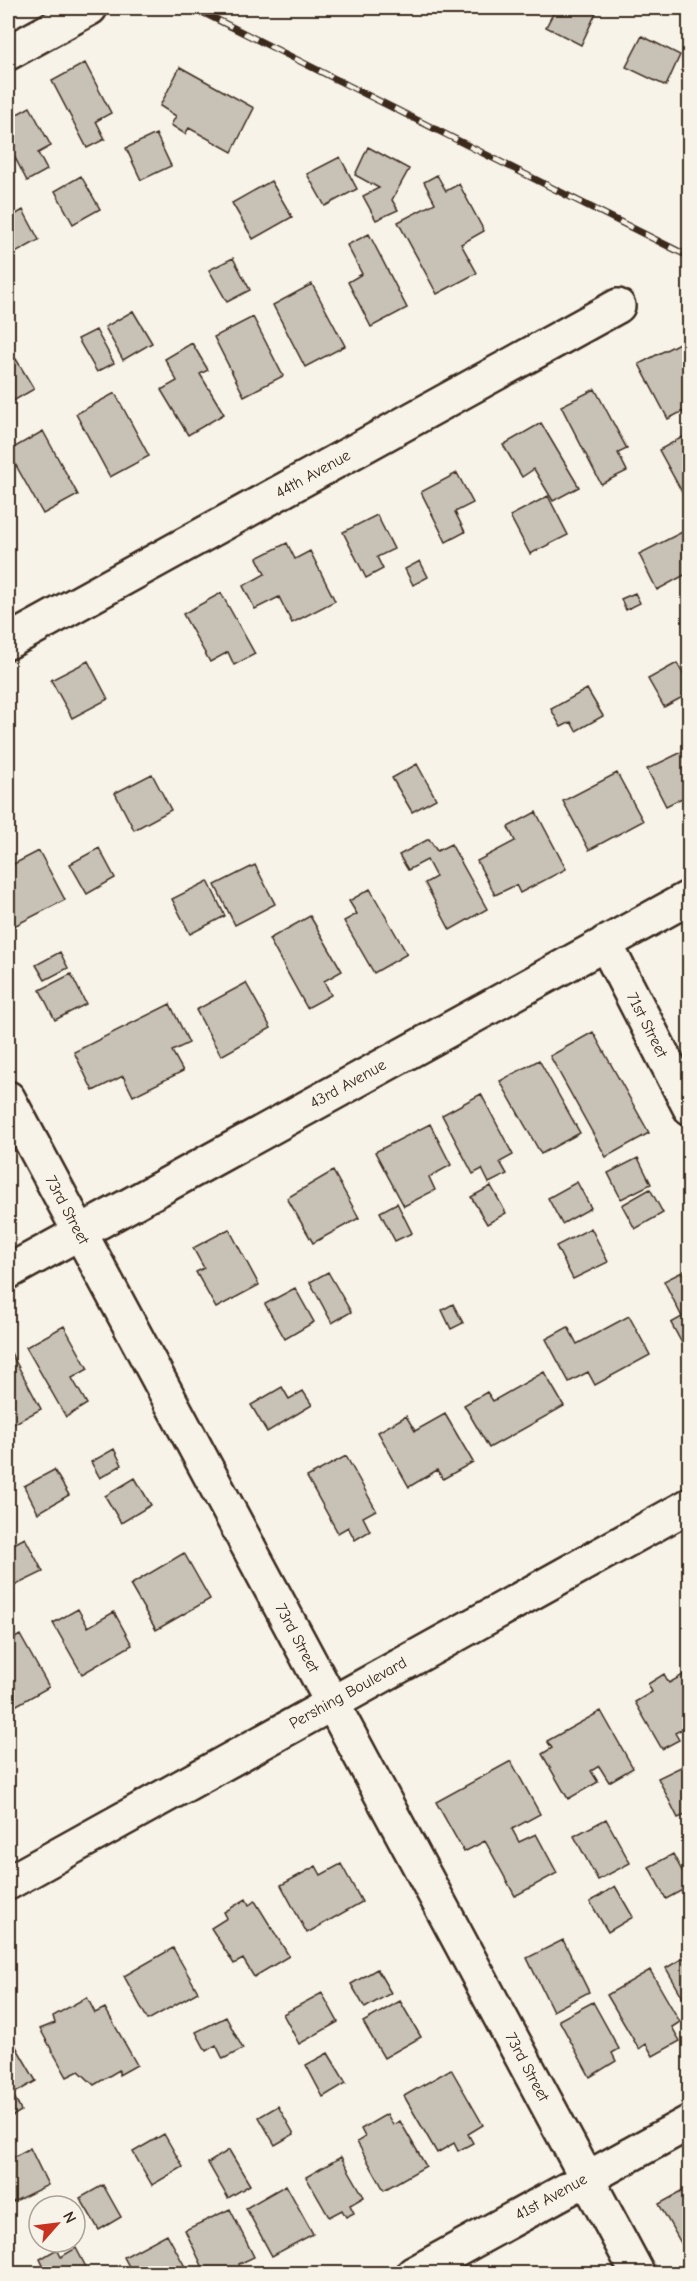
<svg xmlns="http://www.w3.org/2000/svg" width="697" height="2281" font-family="'Comic Neue',sans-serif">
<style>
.building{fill:#c8c1b6;stroke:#3b2a1e;stroke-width:1.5}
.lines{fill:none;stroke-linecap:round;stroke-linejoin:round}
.street-casing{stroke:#3b2a1e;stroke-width:38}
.secondary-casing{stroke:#3b2a1e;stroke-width:38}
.street{stroke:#f7f3e8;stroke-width:33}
.secondary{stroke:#f7f3e8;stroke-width:33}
.rail-casing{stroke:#3b2a1e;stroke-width:7}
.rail{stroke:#f7f3e8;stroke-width:4.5;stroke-dasharray:14;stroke-linecap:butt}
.labels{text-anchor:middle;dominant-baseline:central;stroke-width:4.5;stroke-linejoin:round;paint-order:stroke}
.street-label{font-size:16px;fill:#3b2a1e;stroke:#f7f3e8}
</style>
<rect width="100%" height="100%" fill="#f7f3e8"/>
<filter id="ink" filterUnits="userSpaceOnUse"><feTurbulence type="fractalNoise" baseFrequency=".0167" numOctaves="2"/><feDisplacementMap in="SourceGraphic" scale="12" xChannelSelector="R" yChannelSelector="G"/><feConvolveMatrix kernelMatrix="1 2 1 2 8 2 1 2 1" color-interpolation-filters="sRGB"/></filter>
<g filter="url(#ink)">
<!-- building -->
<path class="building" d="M556,8H586L596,13L581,45L546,27Z
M642,36L680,55L666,86L626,67Z
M85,63L111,113L96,121L105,139L87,148L52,81Z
M180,67L254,108L232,152L189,128L185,134L171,125L176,116L160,106Z
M30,107L51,146L38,153L47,170L27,181L8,144V119Z
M156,134L171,166L141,180L126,148Z
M368,147L409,169L392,200L398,210L376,220L363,196L379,188L355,175Z
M340,157L357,189L325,206L307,174Z
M437,175L446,191L459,184L484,231L461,244L477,273L437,294L398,222L435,203L424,182Z
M81,176L100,209L73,224L55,191Z
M271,181L292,217L253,239L232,203Z
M23,210L39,240L8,257V219Z
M369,234L407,308L371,327L348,282L362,274L347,245Z
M233,258L250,290L227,302L209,270Z
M312,284L345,346L305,367L273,305Z
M133,311L152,343L123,360L105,327Z
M253,317L283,376L244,396L214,337Z
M96,330L114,363L97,372L78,339Z
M683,341L690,353L689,423L683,411L668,419L639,364Z
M192,343L208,370L200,374L224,414L188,435L161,390L177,381L165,359Z
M16,359L34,389L8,404V364Z
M595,389L627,449L618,453L627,471L601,484L561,406Z
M115,393L149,456L110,477L76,414Z
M541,423L579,487L553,501L534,469L522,477L503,445Z
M43,431L78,495L43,514L8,451Z
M690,433V488L682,492L659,450Z
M457,473L473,503L455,512L465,532L446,542L421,492Z
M548,496L568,535L530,554L510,516Z
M377,515L394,549L377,557L383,569L366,578L343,532Z
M690,528V572L657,590L639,554Z
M287,543L295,559L310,551L335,601L292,623L279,597L255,609L243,586L265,574L257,558Z
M420,561L428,577L413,585L405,569Z
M221,593L255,654L234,665L228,652L210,662L183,614Z
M635,593L640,603L626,610L621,599Z
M88,661L108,699L72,718L51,680Z
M677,663L690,687V693L664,707L648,679Z
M587,689L603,716L576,731L571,722L561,727L551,709Z
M690,748V794L666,806L647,769Z
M417,764L436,799L412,812L392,778Z
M617,773L643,821L589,850L563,801Z
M152,774L171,810L134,830L115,793Z
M536,812L566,869L520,893L516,885L495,895L477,861L515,841L508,827Z
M429,839L437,851L451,844L487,909L450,930L425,883L436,877L427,860L408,870L399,855Z
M99,848L115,878L87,894L70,864Z
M39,851L65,900L14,926L8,914V867Z
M255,865L275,904L235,925L215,885Z
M208,881L225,916L190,934L172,899Z
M370,889L407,954L374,973L344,921L357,914L349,901Z
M310,916L342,971L324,981L331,995L307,1008L269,939Z
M60,952L68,968L45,980L36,965Z
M71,974L86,1004L55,1020L40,990Z
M246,983L271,1028L221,1056L196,1010Z
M170,1004L189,1043L172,1051L183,1071L133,1096L123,1076L93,1091L74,1052Z
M593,1032L649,1133L606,1157L550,1056Z
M539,1060L580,1133L541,1154L500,1081Z
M481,1094L513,1155L500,1162L507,1174L489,1183L482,1169L473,1174L442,1115Z
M430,1124L451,1165L429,1177L435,1190L404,1206L375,1152Z
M638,1158L651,1184L621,1199L608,1173Z
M333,1171L359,1218L313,1243L287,1198Z
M577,1182L591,1208L562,1224L548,1198Z
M491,1186L506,1213L487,1224L471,1197Z
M650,1189L663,1213L635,1229L622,1205Z
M397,1203L412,1233L395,1241L380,1212Z
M591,1228L608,1262L573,1279L556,1246Z
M229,1229L259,1285L216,1308L196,1272L204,1268L193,1248Z
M690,1268V1342L683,1345L671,1323L682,1317L664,1281Z
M328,1272L351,1312L332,1323L310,1282Z
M295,1288L314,1322L285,1339L265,1304Z
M453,1304L463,1323L451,1329L442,1310Z
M629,1316L650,1355L595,1385L588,1372L569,1382L546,1339L568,1327L577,1344Z
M64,1326L88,1369L72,1378L87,1404L66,1417L26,1347Z
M11,1353L41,1409L8,1427V1355Z
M544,1372L564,1406L489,1448L464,1405L487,1392L493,1401Z
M282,1387L289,1399L303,1391L312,1405L267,1432L251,1405Z
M445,1414L473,1462L443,1479L437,1470L409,1487L378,1432L406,1416L415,1431Z
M114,1449L122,1465L100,1478L91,1462Z
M346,1456L376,1510L363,1517L370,1531L355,1540L348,1527L338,1533L307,1477Z
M54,1470L69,1495L38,1513L24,1486Z
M135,1478L151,1505L121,1523L105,1496Z
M25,1538L43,1572L12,1587L8,1579V1547Z
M184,1553L210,1599L156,1630L130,1585Z
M78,1609L88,1627L114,1612L132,1645L82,1674L53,1623Z
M20,1635L49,1687L8,1710V1642Z
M690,1671V1725L675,1733L679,1740L662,1749L635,1702L652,1692L648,1684L664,1674L669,1683Z
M601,1711L633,1768L609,1782L599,1766L591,1771L598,1782L568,1799L542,1754L552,1748L547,1741Z
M511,1761L540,1814L512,1829L519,1842L536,1834L557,1873L515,1896L485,1841L464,1852L436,1802Z
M687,1764L690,1769V1813L678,1818L658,1778Z
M606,1819L630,1863L598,1880L574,1836Z
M673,1854L690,1886L666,1899L649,1867Z
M341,1864L362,1902L307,1933L281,1885L316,1866L321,1875Z
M615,1886L633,1917L608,1932L590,1902Z
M246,1899L249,1905L255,1901L289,1956L254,1977L243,1959L234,1964L211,1928L227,1918L224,1912Z
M563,1940L589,1992L553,2011L527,1958Z
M173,1948L198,1992L148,2020L124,1976Z
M690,1954V2010L666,1968Z
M377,1969L391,1993L365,2008L351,1984Z
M650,1970L680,2022L672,2027L680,2041L653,2056L646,2044L639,2049L607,1995Z
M322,1993L338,2022L299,2044L283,2014Z
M87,1997L95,2013L105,2008L137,2065L119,2075V2070L94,2085L79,2071L67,2077L40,2029L55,2023L53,2016Z
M400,2001L421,2037L384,2058L363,2022Z
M593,2002L619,2049L612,2053L616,2061L590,2077L559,2020Z
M226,2017L243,2049L223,2059L216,2045L206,2051L196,2032Z
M11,2038L36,2081L13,2094L21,2111L8,2119V2040Z
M328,2053L346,2083L323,2097L306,2065Z
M451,2069L483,2125L468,2134L473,2143L458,2151L454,2143L437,2153L404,2096Z
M278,2106L294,2134L275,2145L259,2117Z
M387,2114L393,2125L400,2121L426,2166L384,2190L357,2142L365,2137L361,2129Z
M164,2134L183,2167L152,2185L133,2152Z
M30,2148L48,2185L11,2203L8,2197V2160Z
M229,2150L250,2185L228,2198L208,2163Z
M341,2157L364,2197L350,2205L354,2213L346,2217L342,2210L329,2217L306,2177Z
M103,2185L121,2217L99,2230L80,2198Z
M286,2185L313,2234L272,2256L246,2208Z
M690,2187V2259L659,2204Z
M230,2209L254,2257L239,2264L243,2274H206L185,2230Z
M167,2234L189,2274H133L124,2257Z
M76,2248L87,2269L80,2274H47L40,2259L57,2249L61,2257Z"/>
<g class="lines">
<!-- street casing -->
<g class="street-casing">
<path id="street" d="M8,53L90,8
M8,642L618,306
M605,943L690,1108
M8,1098L638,2274
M8,1272L690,897
M413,2274L690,2122"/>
</g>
<!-- secondary casing -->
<g class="secondary-casing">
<path id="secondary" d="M8,1883L690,1505"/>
</g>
<!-- street -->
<use href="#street" class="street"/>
<!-- secondary -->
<use href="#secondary" class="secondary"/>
<!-- rail casing -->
<g class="rail-casing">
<path id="rail" d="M194,8L690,257"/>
</g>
<!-- rail -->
<use href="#rail" class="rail"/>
</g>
</g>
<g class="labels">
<!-- street labels -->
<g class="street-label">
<text transform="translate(313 474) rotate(-29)">44th Avenue</text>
<text transform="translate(647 1025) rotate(63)">71st Street</text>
<text transform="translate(348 1084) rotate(-29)">43rd Avenue</text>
<text transform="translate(67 1210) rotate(62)">73rd Street</text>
<text transform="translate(297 1638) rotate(62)">73rd Street</text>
<text transform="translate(348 1693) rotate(-29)">Pershing Boulevard</text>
<text transform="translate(527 2067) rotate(62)">73rd Street</text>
<text transform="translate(551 2197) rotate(-29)">41st Avenue</text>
</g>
</g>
<!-- margin -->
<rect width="697" height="2281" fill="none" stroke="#f7f3e8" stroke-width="30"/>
<rect x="15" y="15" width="667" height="2251" fill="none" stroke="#3b2a1e" stroke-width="2" filter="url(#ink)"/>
<!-- north arrow -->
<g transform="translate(57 2224) rotate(62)"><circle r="28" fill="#f7f3e8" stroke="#aca397" stroke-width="1.5"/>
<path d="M0-4.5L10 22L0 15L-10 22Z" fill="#c8321e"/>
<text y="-9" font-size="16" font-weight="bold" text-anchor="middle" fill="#3b2a1e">N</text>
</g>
</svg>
